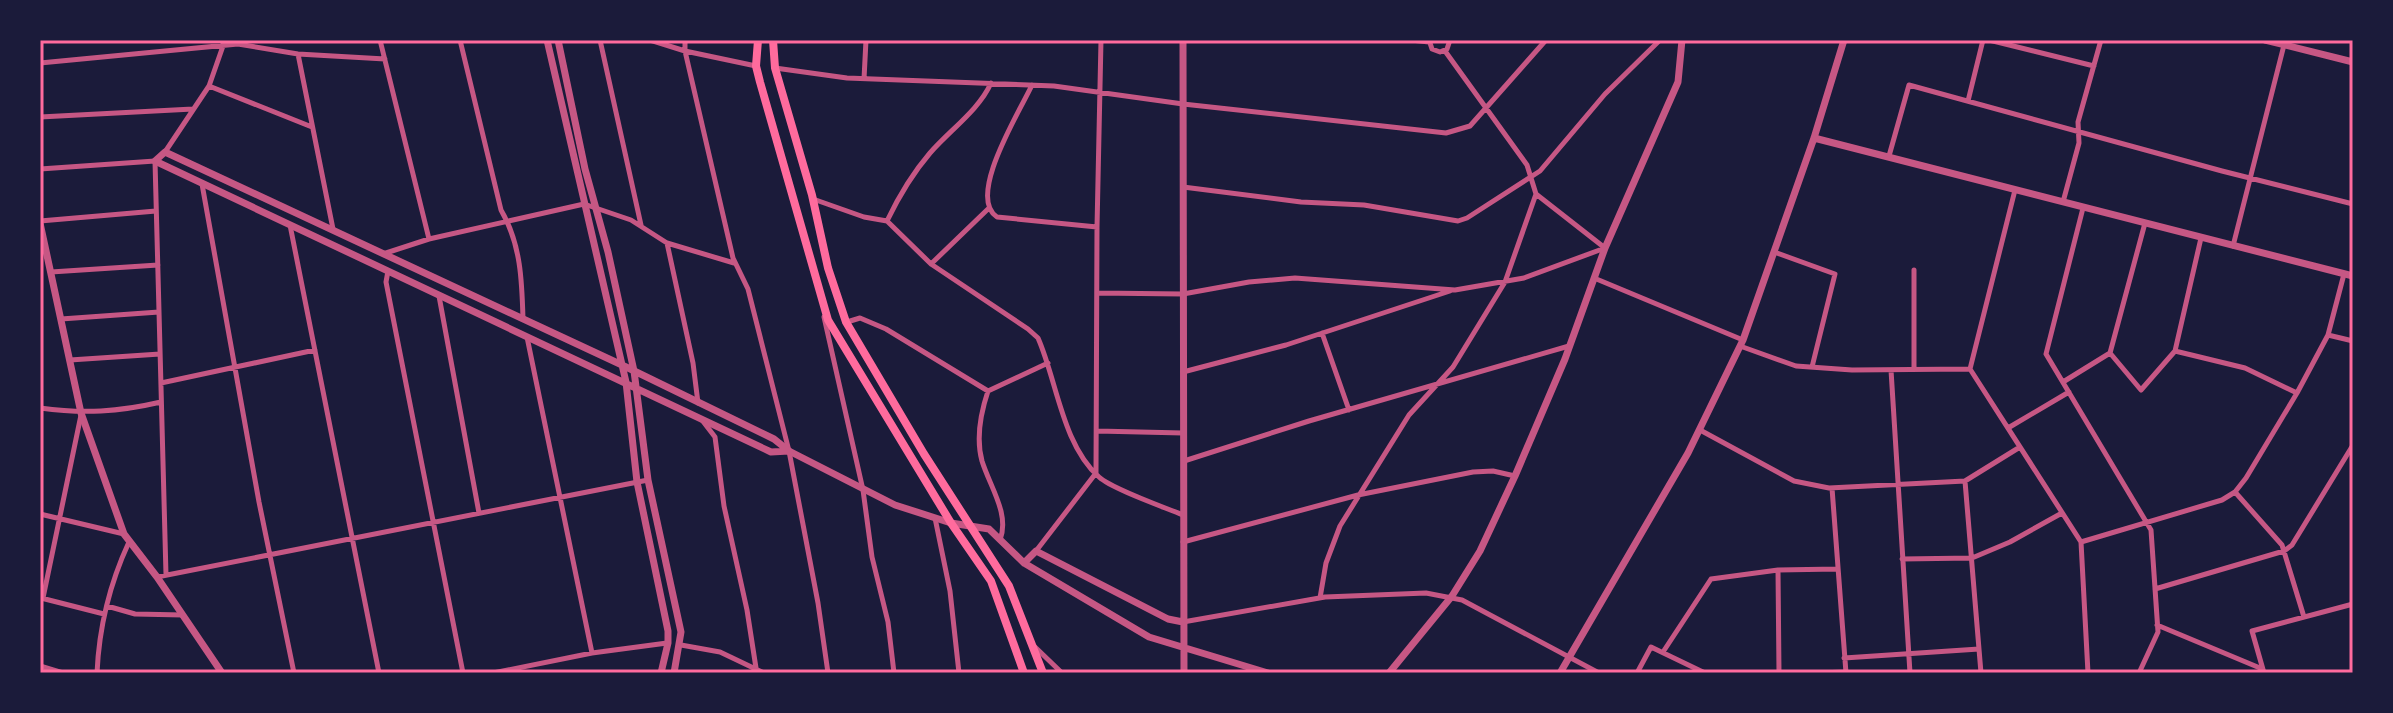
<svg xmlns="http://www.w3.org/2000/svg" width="2393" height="713" font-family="Helvetica,sans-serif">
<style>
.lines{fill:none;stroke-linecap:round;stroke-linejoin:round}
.minor{stroke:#c65784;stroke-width:5}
.tertiary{stroke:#c65784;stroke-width:7}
.secondary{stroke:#ff6b9d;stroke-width:8}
.neatline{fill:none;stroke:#ff6b9d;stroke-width:3}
</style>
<rect width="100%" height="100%" fill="#1b1b3a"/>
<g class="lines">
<!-- minor -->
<path class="minor" d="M380,40L429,239
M460,40L501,210C521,244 522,282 523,319
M600,40L641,225
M650,40L685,51L756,66
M685,40V51L733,258L748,289L789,451L818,603L828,673
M1411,40L1429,42
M1429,40L1432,49L1440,52L1447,49L1450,40
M1989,40L2094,66
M298,54L333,229
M40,63L238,44L298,54L385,59
M775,68L847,78L1054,86L1183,104L1446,133L1470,126L1546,40
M864,79L866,40
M1032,85C1020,111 966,197 997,217L1097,227
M209,86L312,127
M1968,101L1983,40
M40,117L193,109
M165,152L209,86L223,46V40
M1889,156L1909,85L2222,171L2353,204
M40,169L155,161L166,575
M202,184L259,502L294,673
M1183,187L1301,202L1364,205L1458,221L1467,218L1540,171L1605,94L1660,40
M2015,190L1970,369L2081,542L2088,673
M813,199L864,217L887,221L931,264L1028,329L1038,338C1057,381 1062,444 1099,477C1112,489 1164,507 1183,515
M2063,202L2079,143L2078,122L2101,40
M2083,208L2046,354L2151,530L2158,632L2139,673
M40,221L156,211
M887,221C899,196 912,174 930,153C950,130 979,110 991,83
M290,225L379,673
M667,243L693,363L698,403
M2233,246L2284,45
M1774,252L1835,274L1812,367
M383,254L429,239L584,204L631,220L667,243L734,263
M931,264L988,209
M388,271L386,282L463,673
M51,272L158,265
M1594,278L1743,340
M1097,293L1183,294L1249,282L1295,278L1455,290L1524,278L1605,248L1536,194
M439,296L479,513
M824,317L863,490L872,557L888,622L894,673
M61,319L159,312
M847,322L860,318L886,329L988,391L1048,363
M1322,333L1349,410
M2328,335L2353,341
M527,337L592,653
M1740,346L1796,366L1852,370L1970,369
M2175,351L2245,368L2297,393
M2110,353L2145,223
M70,360L160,354
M1914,369V270
M1891,370L1910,673
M1183,372L1286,345L1450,291
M2063,382L2110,353L2141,390L2175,351L2201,238
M161,383L315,350
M988,391C981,412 976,439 982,461C990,487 1010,514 1000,540
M40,408C84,414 118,412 161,402
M702,420L715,437L724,506L747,610L756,668
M2008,428L2069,392
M1700,430L1794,481L1829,488L1965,481L2020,447
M1097,431L1183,433
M1184,461L1309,421L1569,346
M1965,481L1981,673
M1832,488L1846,673
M2235,492L2282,545L2304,617
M40,514L124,534
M935,518L950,591L959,673
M1183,542L1358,495L1473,472L1493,471L1515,476
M2081,542L2222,500L2235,492L2246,478L2297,393L2328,335L2344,274
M1036,551L1096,473L1097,227L1101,40
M1902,559L1972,558L2010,542L2062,513
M1778,570L1779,673
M157,577L648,480
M2155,589L2284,551L2292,545L2353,445
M41,598L104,614
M43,598L81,415
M1320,598L1326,563L1340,526L1409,415L1453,367L1505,282L1536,194L1527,165L1445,51
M107,606L135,614L183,615
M1183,622L1325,597L1426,593L1462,600L1599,673
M2157,625L2260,668
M681,645L720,652L764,673
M1035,647L1062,673
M1663,652L1711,579L1778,570L1837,569
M1844,658L1979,649
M40,666L63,673
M97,673C99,628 110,583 129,542
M493,673L592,653L667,643
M1637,673L1651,647L1705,673
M1818,673L1846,672
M2264,673L2252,631L2353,604"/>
<!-- tertiary -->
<path class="tertiary" d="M547,40L626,382L637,482L668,631V643L661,673
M558,40L585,169L608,252L634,371L648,480L681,632L674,673
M1183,40L1184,673
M2265,40L2353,62
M1814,138L2353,276
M40,223L81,413L124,534L157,577L222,673
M789,451L771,452L155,161L165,152L622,365L774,439L789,451L895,505L951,523L989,529L1024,563L1149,637L1268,673
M1024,563L1036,551L1168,619L1183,622
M1389,673L1452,596L1480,551L1515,476L1565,359L1605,248L1678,82L1682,40
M1560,673L1688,453L1743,340L1814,138L1844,40"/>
<!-- secondary -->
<path class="secondary" d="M758,40L756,66L760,82L828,320L951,523L991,581L1024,673
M773,40L775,68L812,195L828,268L846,322L924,454L1009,586L1043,673"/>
</g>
<!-- border -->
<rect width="2393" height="713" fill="none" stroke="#1b1b3a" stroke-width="84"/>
<rect x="42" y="42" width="2309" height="629" class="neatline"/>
</svg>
